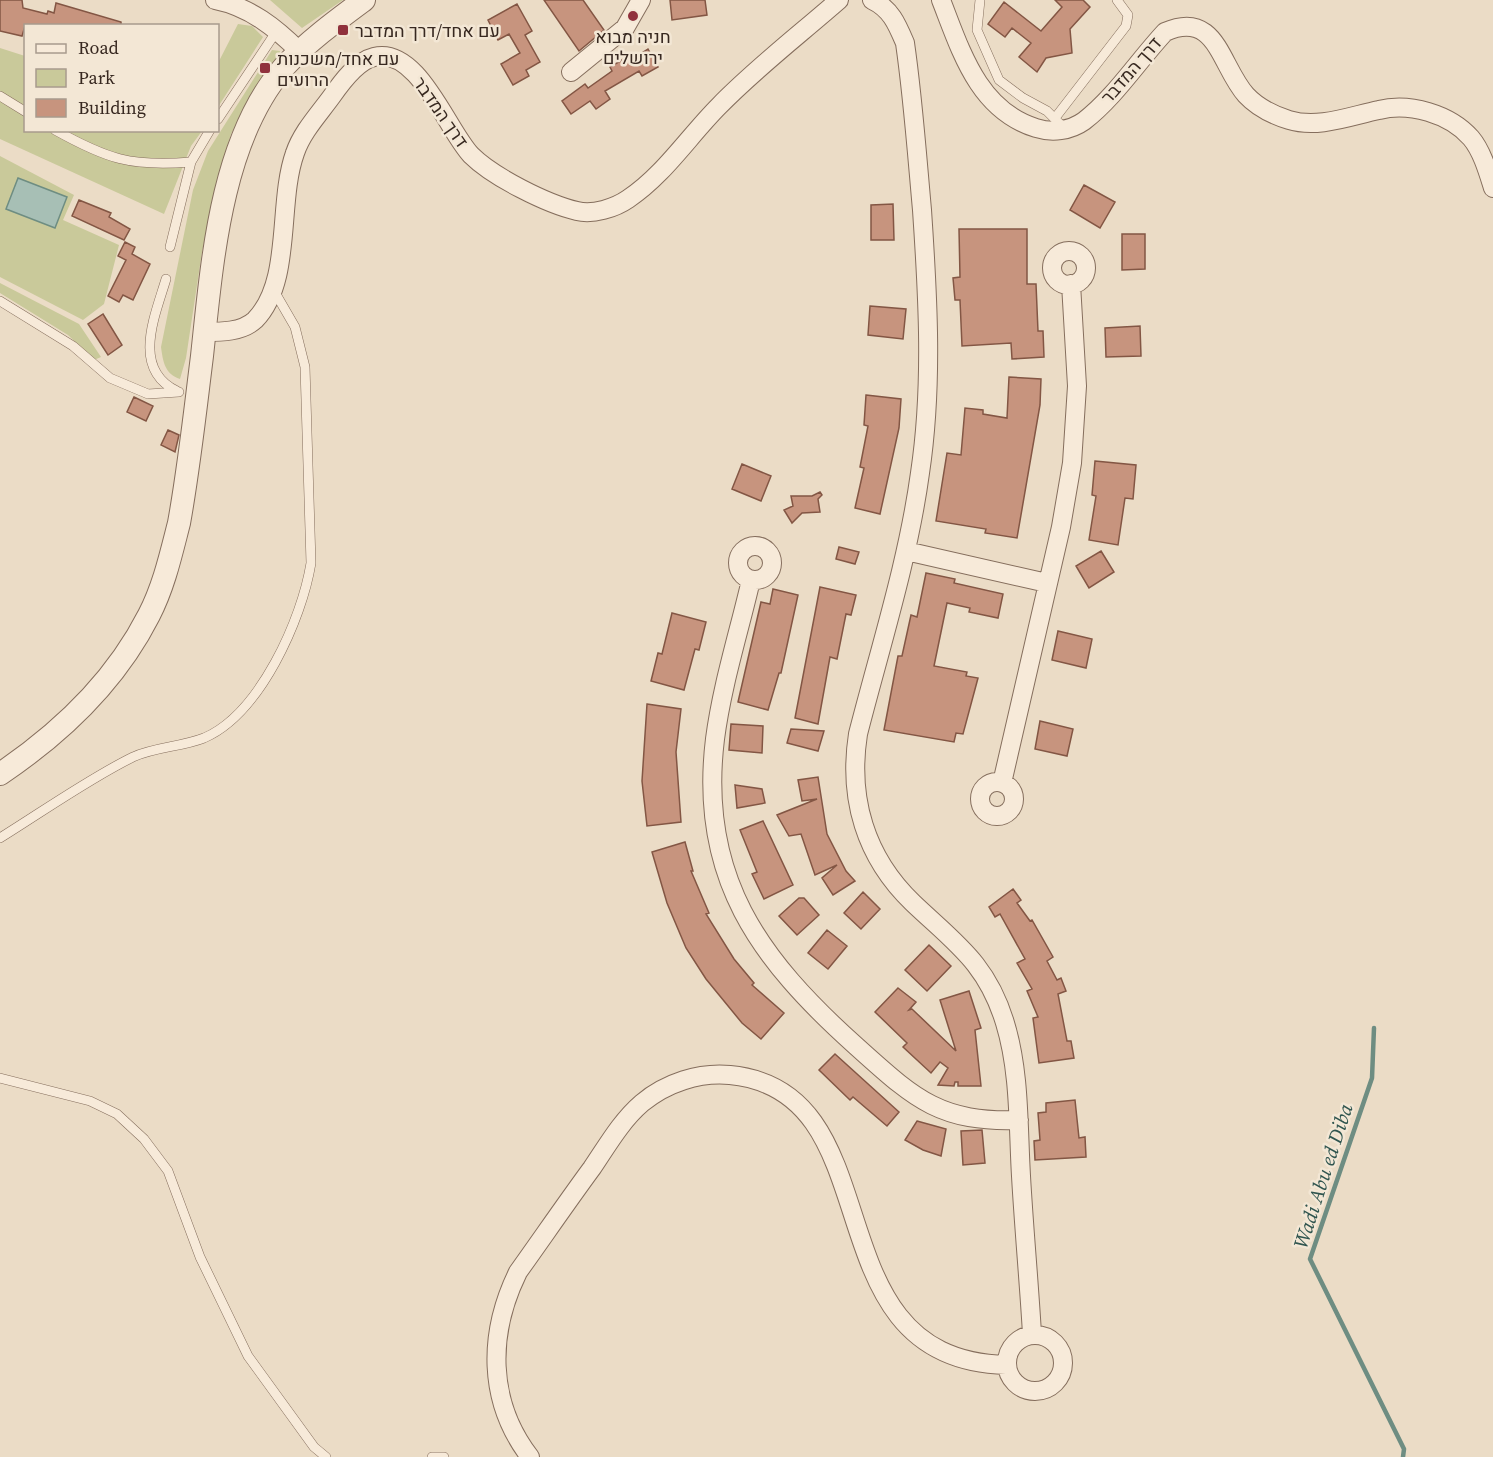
<svg xmlns="http://www.w3.org/2000/svg" width="1493" height="1457" font-family="'Source Serif 4',Heebo,serif">
<style>
.green{fill:#c9c99a}
.water{fill:#a7bfb5;stroke:#6e8d82;stroke-width:1.5}
.lines{fill:none;stroke-linecap:round;stroke-linejoin:round}
.stream{stroke:#6e8d82;stroke-width:4.5}
.building{fill:#c7947e;stroke:#835644;stroke-width:1.5}
.service-casing{stroke:#856e5d;stroke-width:10}
.minor-casing{stroke:#856e5d;stroke-width:20}
.tertiary-casing{stroke:#856e5d;stroke-width:24}
.service{stroke:#f7ead9;stroke-width:9}
.minor{stroke:#f7ead9;stroke-width:18}
.tertiary{stroke:#f7ead9;stroke-width:22}
.poi-dot{fill:#90313c;stroke:#f3e7d5;stroke-width:2}
.labels{text-anchor:middle;dominant-baseline:central;stroke-width:5;stroke-linejoin:round;paint-order:stroke}
.poi-label{font-size:18px;fill:#372820;stroke:#f3e7d5;text-anchor:start}
.street-label{font-size:18px;fill:#372820;stroke:#f3e7d5}
.water-label{font-size:20px;font-style:italic;fill:#30554f;stroke:#f3e7d5}
</style>
<rect width="100%" height="100%" fill="#ebdcc6"/>
<!-- green -->
<path class="green" d="M270,0H343L302,28Z
M238,24L252,26L263,37L218,107V63Z
M0,48L25,56L26,130L202,131L191,146L164,214L0,139Z
M272,50L280,51L278,60L248,101L231,134L218,178L202,252L186,358L180,379C165,374 163,362 161,347L193,190L208,151Z
M0,156L74,195L63,220L119,245L104,304L83,320L0,277Z
M0,283L79,324L101,357L94,360L68,335L0,293Z"/>
<!-- water -->
<path class="water" d="M18,178L67,197L55,228L6,209Z"/>
<g class="lines">
<!-- stream -->
<path class="stream" d="M1374,1028L1372,1078L1310,1259L1404,1449L1403,1457"/>
</g>
<!-- building -->
<path class="building" d="M0,0H22L23,8L47,14L48,11L54,13L56,3L121,22V26H25L22,36L0,31Z
M544,0H583L604,30L579,51Z
M670,0H705L707,15L672,20Z
M1055,0H1083L1090,7L1070,29L1072,53L1046,58L1037,72L1019,57L1031,43L1012,28L1005,37L988,24L1004,2L1041,31L1062,7Z
M517,4L532,31L525,35L540,62L526,70L529,76L513,85L501,64L520,53L509,34L498,40L488,20Z
M648,49L658,67L642,76L639,71L605,91L610,99L596,109L590,101L571,114L562,101L585,84L588,88L612,71L610,67L632,54L634,58Z
M1084,185L1115,202L1100,228L1070,210Z
M79,200L111,213L109,217L130,229L124,240L72,216Z
M893,204L894,240H871V205Z
M959,229H1027V284H1036L1038,331H1043L1044,357L1012,359L1011,343L962,346L960,300H955L953,278L960,277Z
M1122,234H1145V269L1122,270Z
M125,242L135,247L132,254L150,264L133,300L123,295L119,302L108,296L126,260L118,256Z
M870,306L906,309L903,339L868,335Z
M103,314L122,345L108,355L88,324Z
M1140,326L1141,356L1106,357L1105,328Z
M1009,377L1041,379L1040,405L1017,538L985,533L986,529L936,521L947,453L961,455L965,408L983,410V414L1007,418Z
M866,395L901,399L899,428L880,514L855,508L864,468L860,467L868,426L864,425Z
M134,397L153,406L146,421L127,412Z
M168,430L179,435L175,452L161,445Z
M1095,461L1136,465L1133,499L1125,498L1118,545L1089,540L1096,496L1092,495Z
M742,464L771,476L761,501L732,489Z
M820,492L822,495L818,499L820,512L802,513L792,523L784,510L793,506L791,496H812Z
M839,547L859,552L855,564L836,559Z
M1101,551L1114,572L1089,588L1076,566Z
M926,573L955,579L954,583L1003,594L998,618L969,612L970,608L947,603L934,666L967,672L966,676L978,678L963,734L956,733L954,742L884,730L898,656H902L911,615L917,617Z
M820,587L856,595L851,615L846,614L837,659L830,657L818,724L795,718Z
M773,589L798,595L781,673H779L768,710L738,702L761,602L770,604Z
M672,613L706,622L699,650L695,649L684,690L651,681L658,653L662,654Z
M1058,631L1092,639L1086,668L1052,660Z
M647,704L681,709L676,752L681,822L647,826L642,781Z
M1040,721L1073,729L1067,756L1035,749Z
M731,724L763,726L762,753L729,750Z
M791,729L824,731L818,751L787,743Z
M818,777L827,834L846,871L855,881L833,895L822,878L837,865L815,875L801,834L789,836L777,815L817,799L802,801L798,780Z
M735,785L762,789L765,803L737,808Z
M763,821L793,885L764,899L752,874L757,872L740,830Z
M685,842L693,871H691L709,913L706,914L734,959L754,983L752,985L784,1013L761,1039L742,1023L706,979L686,948L667,903L652,852Z
M1013,889L1021,900L1017,903L1030,921L1032,920L1053,957L1047,961L1057,980L1061,978L1066,991L1058,994L1067,1041H1071L1074,1058L1039,1063L1033,1018L1038,1017L1027,991L1032,989L1017,963L1025,959L1000,914L995,917L989,907Z
M863,892L880,909L861,929L844,913Z
M799,898H804L819,915L797,935L779,916Z
M827,930L847,946L828,969L808,953Z
M929,945L951,966L927,991L905,970Z
M898,988L916,1002L909,1010L912,1009L956,1051L940,1000L969,991L981,1028L975,1030L981,1086H958V1082H955L954,1086L938,1085L948,1068L940,1062L931,1073L903,1047L907,1043L875,1012Z
M835,1054L899,1112L887,1126L853,1097L850,1100L819,1070Z
M1075,1100L1079,1138L1085,1137L1086,1157L1035,1160L1034,1141L1040,1140L1038,1113L1046,1112V1103Z
M917,1121L946,1129L941,1156L923,1150L905,1140Z
M982,1130L985,1163L963,1165L961,1131Z"/>
<g class="lines">
<!-- service casing -->
<g class="service-casing">
<path id="service" d="M980,0L977,30L999,80L1023,98L1047,111L1065,129
M0,96L26,112
M1055,118L1126,26L1128,15L1117,0
M218,119L278,29
M55,130C107,159 131,167 191,162
M170,247L191,162L210,130
M166,279C155,316 131,369 177,391
M0,301L73,346L110,378L148,394L179,392
M0,838C42,812 90,778 133,757C155,747 181,747 204,738C260,714 302,619 311,563L305,367L295,327L273,289
M0,1078L90,1101L117,1114L144,1139L168,1171L200,1257L248,1356L314,1447L326,1457
M432,1457H444"/>
</g>
<!-- minor casing -->
<g class="minor-casing">
<path id="minor" d="M215,0C250,7 276,28 300,52
M872,0C891,9 897,24 905,43C913,98 917,155 922,210C928,298 933,386 920,473C908,561 880,648 858,734C848,798 865,857 913,903C955,943 987,963 1005,1023C1020,1072 1018,1125 1021,1176C1024,1229 1029,1282 1032,1334
M941,0C961,51 978,110 1036,128C1052,133 1070,131 1084,121C1115,97 1138,61 1165,32C1217,9 1220,66 1246,95C1258,108 1273,115 1289,120C1318,129 1350,116 1379,110C1409,102 1450,114 1471,138C1482,151 1488,172 1493,188
M571,72L625,28L641,0
M1052 268a17 17 0 1 1 34 0a17 17 0 1 1-34 0Z
M204,332C221,332 242,332 255,320C293,281 277,203 295,153C302,132 319,114 332,96C341,83 357,61 374,57C418,46 447,130 471,155C493,177 547,204 577,211C593,215 615,208 628,199C664,175 689,136 719,106C756,68 799,35 839,0
M738 563a17 17 0 1 1 34 0a17 17 0 1 1-34 0Z
M906,551L1047,583
M751,580C739,632 722,685 715,739C698,877 759,959 856,1046C913,1097 938,1123 1019,1120
M980 799a17 17 0 1 1 34 0a17 17 0 1 1-34 0Z
M1002,783L1061,527L1072,463L1077,386L1071,284
M1007 1363a28 28 0 1 1 56 0a28 28 0 1 1-56 0Z
M530,1457C487,1401 488,1333 518,1272C543,1237 567,1202 592,1168C607,1146 621,1121 642,1103C666,1083 699,1072 730,1075C899,1091 805,1360 1006,1365"/>
</g>
<!-- tertiary casing -->
<g class="tertiary-casing">
<path id="tertiary" d="M0,774C61,733 116,680 149,615C164,586 171,554 179,523C189,468 195,412 202,356C212,264 220,141 284,67C307,42 337,20 364,0"/>
</g>
<!-- service -->
<use href="#service" class="service"/>
<!-- minor -->
<use href="#minor" class="minor"/>
<!-- tertiary -->
<use href="#tertiary" class="tertiary"/>
</g>
<!-- markers -->
<g class="poi-dot">
<circle cx="633" cy="16" r="6"/>
<rect x="337" y="24" width="12" height="12" rx="3"/>
<rect x="259" y="62" width="12" height="12" rx="3"/>
</g>
<g class="labels">
<!-- poi labels -->
<g class="poi-label">
<text x="355" y="30">עם אחד/דרך המדבר</text>
<text x="633" y="36" text-anchor="middle">חניה מבוא<tspan x="633" dy="21">ירושלים</tspan></text>
<text x="277" y="58">עם אחד/משכנות<tspan x="277" dy="21">הרועים</tspan></text>
</g>
<!-- street labels -->
<g class="street-label">
<text transform="translate(1131 70) rotate(-49)">דרך המדבר</text>
<text transform="translate(441 112) rotate(55)">דרך המדבר</text>
</g>
<!-- water labels -->
<g class="water-label">
<text transform="translate(1323 1176) rotate(-72)">Wadi Abu ed Diba</text>
</g>
</g>
<!-- legend -->
<rect x="24" y="24" width="195" height="108" fill="#f3e7d5" stroke="#a89b8d" stroke-width="1.5"/>
<rect x="36" y="44" width="30" height="9" fill="#f7ead9" stroke="#a89b8d" stroke-width="1.5"/>
<text x="78" y="54" font-size="18" fill="#372820">Road</text>
<rect x="36" y="69" width="30" height="18" fill="#c9c99a" stroke="#a89b8d" stroke-width="1.5"/>
<text x="78" y="84" font-size="18" fill="#372820">Park</text>
<rect x="36" y="99" width="30" height="18" fill="#c7947e" stroke="#a89b8d" stroke-width="1.5"/>
<text x="78" y="114" font-size="18" fill="#372820">Building</text>
</svg>
